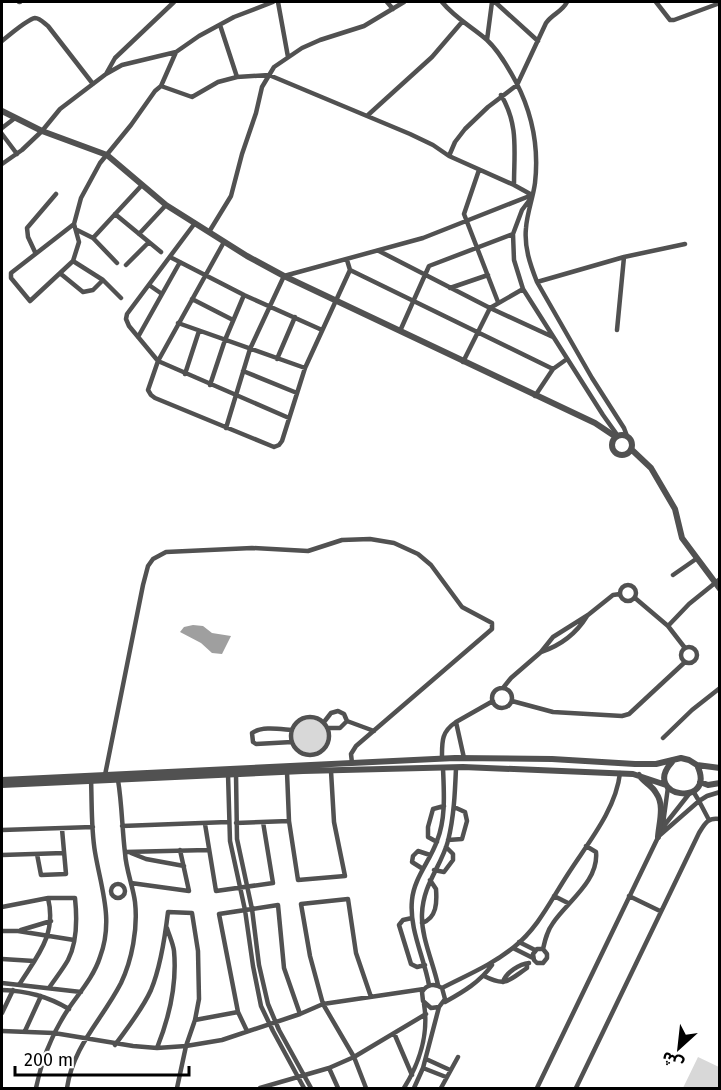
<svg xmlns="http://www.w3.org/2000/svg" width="721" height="1090" font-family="'Fira Sans','Noto Sans Arabic',sans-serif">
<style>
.green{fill:#d8d8d8}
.water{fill:#9f9f9f}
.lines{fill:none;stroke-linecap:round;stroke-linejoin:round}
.minor{stroke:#515151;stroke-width:4.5}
.tertiary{stroke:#515151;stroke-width:6}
</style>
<rect width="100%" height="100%" fill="#fff"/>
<!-- green -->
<path class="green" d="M293 736a17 17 0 1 1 34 0a17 17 0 1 1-34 0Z
M698,1057L719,1067V1088H683Z"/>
<!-- water -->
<path class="water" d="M193,625L203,626L212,633L231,636L222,654L212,653L201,643L180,632L184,627Z"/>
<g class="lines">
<!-- minor -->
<path class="minor" d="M19,2H20
M278,2L288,57
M387,2L393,9
M442,2C455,18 472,27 487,40C499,51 508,67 516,82C532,113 539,148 535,183C533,198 527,213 526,228C524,247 530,264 537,282L592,378L624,428L627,436
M495,2L538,41
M656,2L670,20H674L720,3
M220,25L237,77
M487,40L492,2
M2,41C8,36 28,19 35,18C40,18 44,23 48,26L93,84
M106,74L122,65L176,52L199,36L234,17L273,2
M161,86L192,97L218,82L237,77L269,75L410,134L433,145L449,156L514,185L532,195
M501,95C519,125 514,151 514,185
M368,115L432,57L462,22
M2,128L15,118
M2,134L17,154
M449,156L455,142L465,129L488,107L517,85L546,23C552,14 562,12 567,2
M2,164L22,150L42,131L60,109L106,74L115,58L174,2
M479,170L464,214L498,302
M531,198L522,210L513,234L514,260L523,289L603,415L618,436
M115,214L161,252
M195,223L127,314L126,319L129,326L158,361L289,418
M74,224L11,273V278L30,301L73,261L79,242L74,224L81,198L100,163L131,125L155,91L161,86L176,52
M77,230L93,238L142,185
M209,232L231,196L242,154L256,113L262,87L274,67L302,48L320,40L364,26L404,2
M139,234L166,205
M93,238L117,263
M224,242L158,361L148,390L151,395L155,398L274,447L279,445L282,441L305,368L350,270L347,260
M379,251L490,308L553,337
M35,252L28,237L27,228L56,194
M170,257L244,295L322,330
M73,261L103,280L121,298
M126,265L149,242
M350,270L553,369
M61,274L83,292L93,290L103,280
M537,282L624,257L685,244
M149,285L162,294
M450,288L488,275
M192,299L233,320
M178,323L305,368
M617,330L624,257
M400,331L429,266L513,234
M138,337L180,262
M277,359L295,317
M463,362L490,308L523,289
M243,371L297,393
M185,374L199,331
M210,385L225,340L244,295
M535,396L553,369L567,359
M226,428L250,349L284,276L423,238L532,195
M673,575L696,559
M620 593a8 8 0 1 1 16 0a8 8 0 1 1-16 0Z
M635,598L668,626L685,648
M668,626L689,604L720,579
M681 655a8 8 0 1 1 16 0a8 8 0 1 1-16 0Z
M541,652C562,645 576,634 587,616
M503,688L511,678L541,652L553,637L588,615L613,595L620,594
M492 698a10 10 0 1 1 20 0a10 10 0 1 1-20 0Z
M512,701L553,712L622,716L629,714L685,662
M291 736a19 19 0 1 1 38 0a19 19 0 1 1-38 0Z
M324,722L331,713L338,711L344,714L347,721L374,731
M456,722L493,701
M328,728H340L347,721
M291,730C279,729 262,726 252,733L253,742L256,744L292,742
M663,738L692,710L720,688
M442,758C442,742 441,732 456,722L464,758
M287,772L289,821L298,880L345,876L334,822L331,771
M228,774L230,841L245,910L253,966L261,1006L273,1031L304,1088
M236,774L237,839L252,909L259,965L268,1004L279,1030L311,1088
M105,775L143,585L148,566L153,559L166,552L252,548L308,551L342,540L370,539L394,543L418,554L431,565L462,607L492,623V629L356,746L351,754L352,763
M693,791L699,801L707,796L720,792
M236,823L289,821
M205,824L216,891L273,883L263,822
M663,824L668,787
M122,826L228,822
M2,830L93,827
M660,835L699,801L709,820
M448,840L462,839L467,821L465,812L454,807
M437,842L428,837V827L433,809L444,806
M125,852L208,850
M131,853L146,859L184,866
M37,854L41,875L66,874L62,829
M2,855L64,853
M423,869L412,862L413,856L418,851L430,855
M434,870L444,872L453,860V854L446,847
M131,883L189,891L180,850
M111 891a7 7 0 1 1 14 0a7 7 0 1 1-14 0Z
M554,896L568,903
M629,896L660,911
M2,907L48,898H75C77,917 78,941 68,960C63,969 55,979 49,988
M412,918L403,920L399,925L411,964L417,967L425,965
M422,923C437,918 437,902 436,889L430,880
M21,930L51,921
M2,931H18L74,940
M519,942L535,950
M513,948L533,958
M543,949H537L533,954L534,960L537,963H543L547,958V954L543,949C545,940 547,931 553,923C567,902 599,881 596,852L586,846
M2,959L34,961
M484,976C506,987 508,981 527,968V964
M503,982C506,972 520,964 529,963
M2,983L81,992
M19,985C37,956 57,935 48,898
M429,985C424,957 409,929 412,900C414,878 430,861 437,841C446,818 444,793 443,768
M438,985C433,962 421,937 422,914C423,884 441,867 448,841C454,817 455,792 456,768
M442,988C467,975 492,965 514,947C538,928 551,900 568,874C587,844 616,810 620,773
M2,990C27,991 47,996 69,1009
M445,1002C463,992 480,982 492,965
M2,1013L13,990
M195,1020L238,1012
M2,1031L54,1033L133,1046L157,1048L186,1046L222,1040L300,1014L323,1004L424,989
M25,1031L41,996
M247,1031L238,1012L219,914L278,905L284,968L300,1014
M394,1033L412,1075
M115,1045C128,1027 142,1010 151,990C161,966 165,937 168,912L192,913L198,951L199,999L195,1020L186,1046L177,1088
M157,1048C169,1018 177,983 174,951C173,943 169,935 167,928
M426,1059L450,1070
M329,1068L338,1088
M423,1068L446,1077
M36,1088C42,1059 52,1033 69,1008C80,992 94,976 100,957C114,920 101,888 95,852C91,829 92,803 91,779
M67,1088C73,1046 102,1020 121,983C132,960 138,928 135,902C133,886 126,870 125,853C122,828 122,804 118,780
M260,1088L329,1068L354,1057L426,1014
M366,1088L354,1057L323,1004L310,956L301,904L348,899L356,953L371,997
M404,1088C419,1064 429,1034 424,1004
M414,1088L423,1068L439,1007L445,999L442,988C435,983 427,984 422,992L423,1001L431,1008L439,1007
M441,1088L458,1057
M537,1088L663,827L689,794
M576,1088L699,833C705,823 708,817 720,819"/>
<!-- tertiary -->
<path class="tertiary" d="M2,111L42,131L107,155L166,205L247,256L284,276L595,423L616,437
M612 445a10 10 0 1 1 20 0a10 10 0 1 1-20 0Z
M631,449L651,468L675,509L682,538L720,589
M672,762C640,797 718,809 697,765
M639,775C644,783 652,785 656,793C665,805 659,823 658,837
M2,780L455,758L552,759L635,764H656L681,758L689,760L697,765L720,768
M700,782L708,785L720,783
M2,785L303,771L463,767L633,774L666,785"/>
</g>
<!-- border -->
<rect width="721" height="1090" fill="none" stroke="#000000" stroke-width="6"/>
<!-- north arrow -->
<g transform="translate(679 1048) rotate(207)" stroke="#ffffff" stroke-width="4.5" paint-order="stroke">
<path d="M0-4.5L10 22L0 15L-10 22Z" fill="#000000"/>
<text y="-9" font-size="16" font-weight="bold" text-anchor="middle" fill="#000000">ش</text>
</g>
<!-- scale -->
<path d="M15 1066v9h174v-9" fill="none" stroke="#000000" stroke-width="3"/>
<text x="24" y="1066" font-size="18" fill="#000000" stroke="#ffffff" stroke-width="4.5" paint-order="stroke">200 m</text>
</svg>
